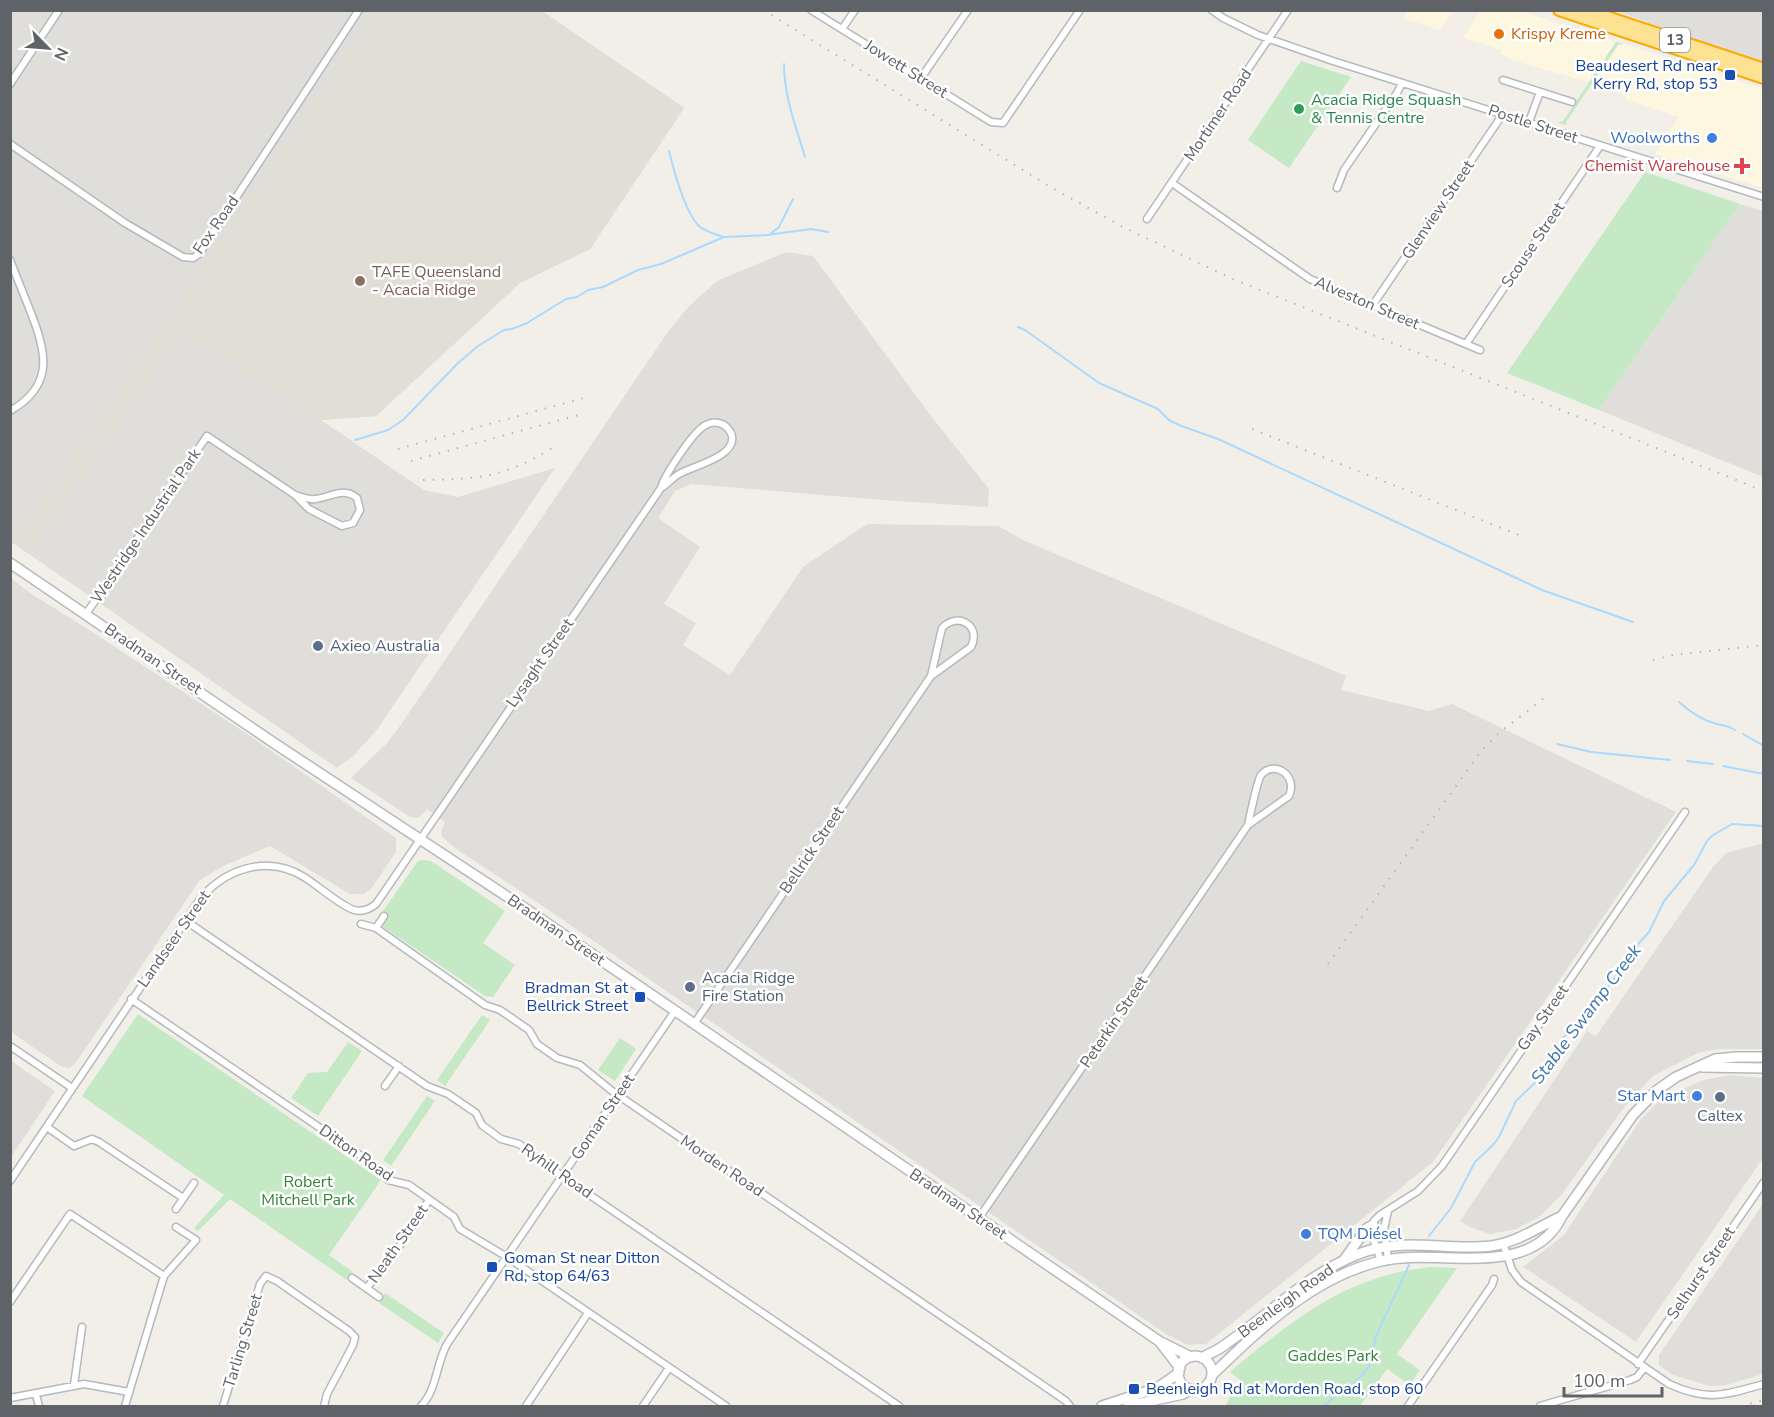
<svg xmlns="http://www.w3.org/2000/svg" width="1774" height="1417" font-family="'Nunito Sans',sans-serif">
<style>
.commercial{fill:#fef7e0}
.industrial{fill:#e0deda}
.education{fill:#e1ded6}
.green{fill:#c5e8c5}
.lines{fill:none;stroke-linecap:round;stroke-linejoin:round}
.stream{stroke:#aadaff;stroke-width:2}
.street-casing{stroke:#b5b8bc;stroke-width:9}
.secondary-casing{stroke:#b6babf;stroke-width:12}
.highway-casing{stroke:#f9ab00;stroke-width:14}
.street{stroke:#fff;stroke-width:6}
.secondary{stroke:#fff;stroke-width:9}
.highway{stroke:#fde293;stroke-width:10}
.rail{stroke:#b6b7b8;stroke-width:2;stroke-dasharray:1.5 8;stroke-linecap:butt}
.food-dot{fill:#e8710a;stroke:#fff;stroke-width:2}
.transit-dot{fill:#1a4fb4;stroke:#fff;stroke-width:2}
.leisure-dot{fill:#2e9e5b;stroke:#fff;stroke-width:2}
.shop-dot{fill:#3f7fe0;stroke:#fff;stroke-width:2}
.health-dot{fill:#e0444e;stroke:#fff;stroke-width:2}
.education-dot{fill:#8d6e63;stroke:#fff;stroke-width:2}
.service-dot{fill:#5c6f8a;stroke:#fff;stroke-width:2}
.labels{text-anchor:middle;dominant-baseline:central;stroke-width:5;stroke-linejoin:round;paint-order:stroke}
.shield{fill:#fff;stroke:#8f9295;stroke-width:1.5}
.shield-label{font-size:15px;font-weight:bold;fill:#5f6368}
.food-label{font-size:16px;fill:#c56008;stroke:#fff;text-anchor:start}
.transit-label{font-size:16px;fill:#164399;stroke:#fff;text-anchor:end}
.street-label{font-size:16px;fill:#5f6368;stroke:#fff}
.leisure-label{font-size:16px;fill:#27864d;stroke:#fff;text-anchor:start}
.shop-label{font-size:16px;fill:#366cbe;stroke:#fff;text-anchor:end}
.health-label{font-size:16px;fill:#be3a42;stroke:#fff;text-anchor:end}
.education-label{font-size:16px;fill:#785e54;stroke:#fff;text-anchor:start}
.service-label{font-size:16px;fill:#4e5e75;stroke:#fff;text-anchor:start}
.park-label{font-size:16px;fill:#348238;stroke:#fff}
.water-label{font-size:18px;font-style:italic;fill:#4174aa;stroke:#fff}
</style>
<rect width="100%" height="100%" fill="#f1efe8"/>
<!-- commercial -->
<path class="commercial" d="M1408,10H1453V11L1440,30L1403,18Z
M1520,11L1597,35L1616,42L1589,82L1512,60L1501,53V50L1463,38L1480,11Z
M1624,44L1763,89V188L1655,154L1679,117L1626,100L1625,94L1593,83L1618,45Z"/>
<!-- industrial -->
<path class="industrial" d="M11,11H542L684,108L590,249L520,283L376,416L321,420L424,490L458,497L555,468L376,731L353,756L337,768L29,554L13,543L11,544Z
M1616,11H1763V62L1744,57Z
M1740,204L1763,211V477L1599,410Z
M786,252L813,256L931,416L989,489L988,507L882,500L691,484L675,491L658,518L700,547L664,604L696,623L683,645L730,675L803,567L867,524L998,526L1025,541L1346,676L1341,690L1429,711L1452,704L1676,812L1433,1162L1206,1344L1188,1345L1166,1334L525,894L459,851L442,837L441,831L445,822L427,809L418,818L410,817L351,778L387,743L400,726L670,329L689,306L717,281Z
M11,578L30,593L94,633L247,734L396,838V852L371,889L363,894H350L270,846L221,867L199,881L75,1064L69,1068L62,1067L11,1032Z
M1760,844H1764L1763,1049H1720L1700,1052L1653,1076L1625,1106L1562,1194L1539,1217L1516,1229L1490,1234L1470,1227L1460,1221L1587,1031L1600,1039L1596,1036L1713,867L1726,853Z
M11,1061L55,1091L11,1157Z
M1730,1075L1763,1078V1158L1636,1342L1523,1267L1564,1235L1641,1119L1656,1104L1673,1093L1704,1080Z
M1763,1204V1374L1726,1385L1710,1386L1673,1375L1659,1365V1355Z"/>
<!-- education -->
<path class="education" d="M375,11H542L684,108L590,249L520,283L376,416L320,420L183,331L29,554L13,543L168,321Z"/>
<!-- green -->
<path class="green" d="M1616,42L1624,44L1618,45L1566,122L1567,125L1558,123L1563,121Z
M1301,61L1351,77L1289,168L1248,140Z
M1645,172L1740,204L1599,410L1507,373Z
M424,860L431,861L505,911L483,943L515,965L493,997L485,996L382,926L376,921L418,861Z
M138,1014L381,1180L329,1255L353,1272L347,1280L230,1199L198,1231L194,1228L224,1195L82,1096Z
M482,1015L490,1020L445,1086L437,1080Z
M620,1038L636,1049L615,1081L598,1070Z
M348,1042L362,1051L318,1116L291,1098L308,1073L327,1072Z
M427,1096L435,1101L391,1166L383,1160Z
M1431,1267L1457,1268L1397,1354L1420,1370L1410,1385L1387,1369L1360,1406H1225L1240,1380L1230,1372C1244,1359 1258,1349 1273,1337C1325,1298 1365,1274 1431,1267Z
M385,1293L444,1333L438,1343L379,1303Z"/>
<g class="lines">
<!-- stream -->
<path class="stream" d="M784,64C784,96 796,127 805,157
M669,151C674,171 684,210 698,225C705,232 715,234 724,237
M770,234L779,227L793,199
M1018,327L1025,330L1099,383L1158,409L1169,420L1179,425L1218,439L1542,590L1633,622
M355,440L388,430L403,420L458,363L478,346L504,330L512,329L527,323L566,299L577,297L588,290L603,287L638,270L661,264L724,237L767,235L811,229L828,232
M1679,702C1689,711 1703,721 1717,724C1724,726 1728,725 1735,730
M1743,734L1764,746
M1557,744L1591,752L1670,760
M1687,761L1713,764
M1723,766L1764,774
M1429,1236L1451,1208L1475,1162L1493,1145L1499,1137L1516,1101L1546,1072L1562,1039L1596,1002L1617,975L1623,961L1649,932L1664,901L1694,865L1707,841L1713,835L1732,824L1764,826
M1324,1406L1336,1395L1354,1384L1369,1367L1376,1336L1409,1265"/>
<!-- street casing -->
<g class="street-casing">
<path id="street" d="M811,10L991,122L1003,123L1080,10
M1212,10L1223,18L1258,35L1333,61L1764,197
M842,29L855,10
M921,78L968,10
M1503,80L1572,102
M10,84L59,10
M1529,122L1540,92
M10,144L125,223L183,257L193,258L199,254L359,10
M1172,183L1310,279L1480,350
M1337,188L1344,170L1397,93L1402,83
M1147,219L1288,10
M10,260C17,278 24,295 31,313C47,353 54,386 10,411
M1372,306L1503,114
M1466,344L1600,146
M86,614L207,436L295,495L309,509L342,526L353,523L360,510L357,498C343,486 330,498 315,499C308,500 302,497 295,495
M186,921L427,1086L448,1094L476,1113L482,1125L501,1139L519,1144L562,1176L899,1406
M361,924L376,928L485,1005L500,1010L529,1030L537,1044L557,1058L580,1065L612,1091L1066,1401L1070,1406
M376,928L384,916
M131,999L373,1164L388,1180L409,1185L454,1217L460,1229L507,1257L726,1406
M694,1024L931,676L942,628C958,611 982,626 971,647L931,676
M10,1046L72,1088
M385,1086L399,1066
M47,1127L74,1146L92,1139L99,1142L183,1198
M10,1181L198,902C223,869 267,854 304,877C317,885 341,906 354,910C362,912 370,909 376,904L661,488C664,476 694,430 706,425C711,422 718,422 724,425C728,428 731,432 732,436C736,457 693,466 679,474C672,478 668,484 661,488
M176,1209L194,1183
M979,1218L1248,825L1289,796C1298,776 1275,759 1261,775C1257,781 1250,816 1248,825
M1503,1243L1512,1270L1521,1282L1669,1384C1709,1402 1724,1395 1764,1384
M1388,1259L1384,1229L1388,1211
M1381,1261L1372,1236L1374,1221L1380,1215L1418,1191L1442,1166L1685,812
M352,1278L379,1297
M367,1288L388,1259L399,1247L429,1200
M10,1302L70,1214L164,1276
M1638,1364L1764,1182
M74,1385L82,1327
M36,1395L39,1406
M10,1398L84,1384L129,1392
M125,1406L164,1276L196,1240L176,1227
M223,1406L260,1284L266,1276L277,1281L349,1331L355,1337L353,1345L327,1394L324,1406
M421,1406C437,1390 436,1364 447,1344L675,1011
M526,1406L588,1313
M643,1406L669,1368
M1408,1406L1492,1285L1494,1279
M1540,1406L1630,1380L1637,1377L1644,1368"/>
</g>
<!-- secondary casing -->
<g class="secondary-casing">
<path id="secondary" d="M10,563L274,743L526,909L1159,1341L1191,1357
M1702,1067L1764,1068
M1344,1260L1366,1229L1373,1225
M1159,1341L1180,1368
M1178 1373a17 17 0 1 1 34 0a17 17 0 1 1-34 0Z
M1202,1358C1210,1353 1219,1350 1226,1344C1273,1312 1312,1269 1367,1251C1408,1238 1449,1251 1491,1246C1518,1242 1538,1227 1562,1216
M1212,1375C1261,1328 1313,1277 1381,1261C1436,1247 1531,1282 1562,1216L1633,1115L1656,1091L1676,1077L1715,1059L1737,1057H1764
M1102,1406L1157,1388L1179,1373
M1128,1406L1183,1394L1191,1389"/>
</g>
<!-- highway casing -->
<g class="highway-casing">
<path id="highway" d="M1559,10L1764,78
M1586,10L1764,69"/>
</g>
<!-- street -->
<use href="#street" class="street"/>
<!-- secondary -->
<use href="#secondary" class="secondary"/>
<!-- highway -->
<use href="#highway" class="highway"/>
<!-- rail -->
<path class="rail" d="M763,10L1052,188L1123,227L1235,280L1764,491
M1252,429L1519,535
M398,449L584,398
M411,461L582,414
M423,480C478,479 503,478 552,448
M1653,660L1673,655L1764,645
M1328,964L1482,750L1499,733L1548,695
M1741,1406L1764,1400"/>
</g>
<!-- markers -->
<circle class="food-dot" cx="1499" cy="34" r="6"/>
<g class="transit-dot">
<rect x="1724" y="69" width="12" height="12" rx="3"/>
<rect x="634" y="991" width="12" height="12" rx="3"/>
<rect x="486" y="1261" width="12" height="12" rx="3"/>
<rect x="1128" y="1383" width="12" height="12" rx="3"/>
</g>
<circle class="leisure-dot" cx="1299" cy="109" r="6"/>
<g class="shop-dot">
<circle cx="1712" cy="138" r="6"/>
<circle cx="1697" cy="1096" r="6"/>
<circle cx="1306" cy="1234" r="6"/>
</g>
<path class="health-dot" d="M1739 157h6v6h6v6h-6v6h-6v-6h-6v-6h6z"/>
<circle class="education-dot" cx="360" cy="281" r="6"/>
<g class="service-dot">
<circle cx="318" cy="646" r="6"/>
<circle cx="690" cy="987" r="6"/>
<circle cx="1720" cy="1097" r="6"/>
</g>
<g class="labels">
<!-- shield labels -->
<rect class="shield" x="1660" y="28" width="30" height="24" rx="4.5"/>
<g class="shield-label">
<text x="1675" y="40">13</text>
</g>
<!-- food labels -->
<g class="food-label">
<text x="1511" y="34">Krispy Kreme</text>
</g>
<!-- transit labels -->
<g class="transit-label">
<text x="1718" y="66">Beaudesert Rd near<tspan x="1718" dy="18">Kerry Rd, stop 53</tspan></text>
<text x="628" y="988">Bradman St at<tspan x="628" dy="18">Bellrick Street</tspan></text>
<text x="504" y="1258" text-anchor="start">Goman St near Ditton<tspan x="504" dy="18">Rd, stop 64/63</tspan></text>
<text x="1146" y="1389" text-anchor="start">Beenleigh Rd at Morden Road, stop 60</text>
</g>
<!-- street labels -->
<g class="street-label">
<text transform="translate(906 69) rotate(32)">Jowett Street</text>
<text transform="translate(1218 115) rotate(-56)">Mortimer Road</text>
<text transform="translate(1533 124) rotate(18)">Postle Street</text>
<text transform="translate(1438 210) rotate(-56)">Glenview Street</text>
<text transform="translate(216 225) rotate(-55)">Fox Road</text>
<text transform="translate(1533 245) rotate(-56)">Scouse Street</text>
<text transform="translate(1367 303) rotate(23)">Alveston Street</text>
<text transform="translate(146 526) rotate(-56)">Westridge Industrial Park</text>
<text transform="translate(153 659) rotate(34)">Bradman Street</text>
<text transform="translate(540 663) rotate(-55)">Lysaght Street</text>
<text transform="translate(812 850) rotate(-56)">Bellrick Street</text>
<text transform="translate(556 930) rotate(34)">Bradman Street</text>
<text transform="translate(174 939) rotate(-55)">Landseer Street</text>
<text transform="translate(1543 1018) rotate(-55)">Gay Street</text>
<text transform="translate(1114 1022) rotate(-56)">Peterkin Street</text>
<text transform="translate(603 1117) rotate(-56)">Goman Street</text>
<text transform="translate(356 1153) rotate(35)">Ditton Road</text>
<text transform="translate(722 1166) rotate(34)">Morden Road</text>
<text transform="translate(557 1171) rotate(35)">Ryhill Road</text>
<text transform="translate(958 1204) rotate(34)">Bradman Street</text>
<text transform="translate(398 1244) rotate(-55)">Neath Street</text>
<text transform="translate(1701 1273) rotate(-56)">Selhurst Street</text>
<text transform="translate(1286 1301) rotate(-36)">Beenleigh Road</text>
<text transform="translate(243 1341) rotate(-73)">Tarling Street</text>
</g>
<!-- leisure labels -->
<g class="leisure-label">
<text x="1311" y="100">Acacia Ridge Squash<tspan x="1311" dy="18">&amp; Tennis Centre</tspan></text>
</g>
<!-- shop labels -->
<g class="shop-label">
<text x="1700" y="138">Woolworths</text>
<text x="1685" y="1096">Star Mart</text>
<text x="1318" y="1234" text-anchor="start">TQM Diésel</text>
</g>
<!-- health labels -->
<g class="health-label">
<text x="1730" y="166">Chemist Warehouse</text>
</g>
<!-- education labels -->
<g class="education-label">
<text x="372" y="272">TAFE Queensland<tspan x="372" dy="18">- Acacia Ridge</tspan></text>
</g>
<!-- service labels -->
<g class="service-label">
<text x="330" y="646">Axieo Australia</text>
<text x="702" y="978">Acacia Ridge<tspan x="702" dy="18">Fire Station</tspan></text>
<text x="1720" y="1116" text-anchor="middle">Caltex</text>
</g>
<!-- park labels -->
<g class="park-label">
<text x="308" y="1182">Robert<tspan x="308" dy="18">Mitchell Park</tspan></text>
<text x="1333" y="1356">Gaddes Park</text>
</g>
<!-- water labels -->
<g class="water-label">
<text transform="translate(1586 1014) rotate(-53)">Stable Swamp Creek</text>
</g>
</g>
<!-- border -->
<rect width="1774" height="1417" fill="none" stroke="#5f6368" stroke-width="24"/>
<!-- north arrow -->
<g transform="translate(48 48) rotate(115)" stroke="#ffffff" stroke-width="4.5" paint-order="stroke">
<path d="M0-4.5L10 22L0 15L-10 22Z" fill="#5f6368"/>
<text y="-9" font-size="16" font-weight="bold" text-anchor="middle" fill="#5f6368">N</text>
</g>
<!-- scale -->
<path d="M1564 1387v9h98v-9" fill="none" stroke="#5f6368" stroke-width="3"/>
<text x="1573" y="1387" font-size="18" fill="#5f6368" stroke="#ffffff" stroke-width="4.5" paint-order="stroke">100 m</text>
</svg>
